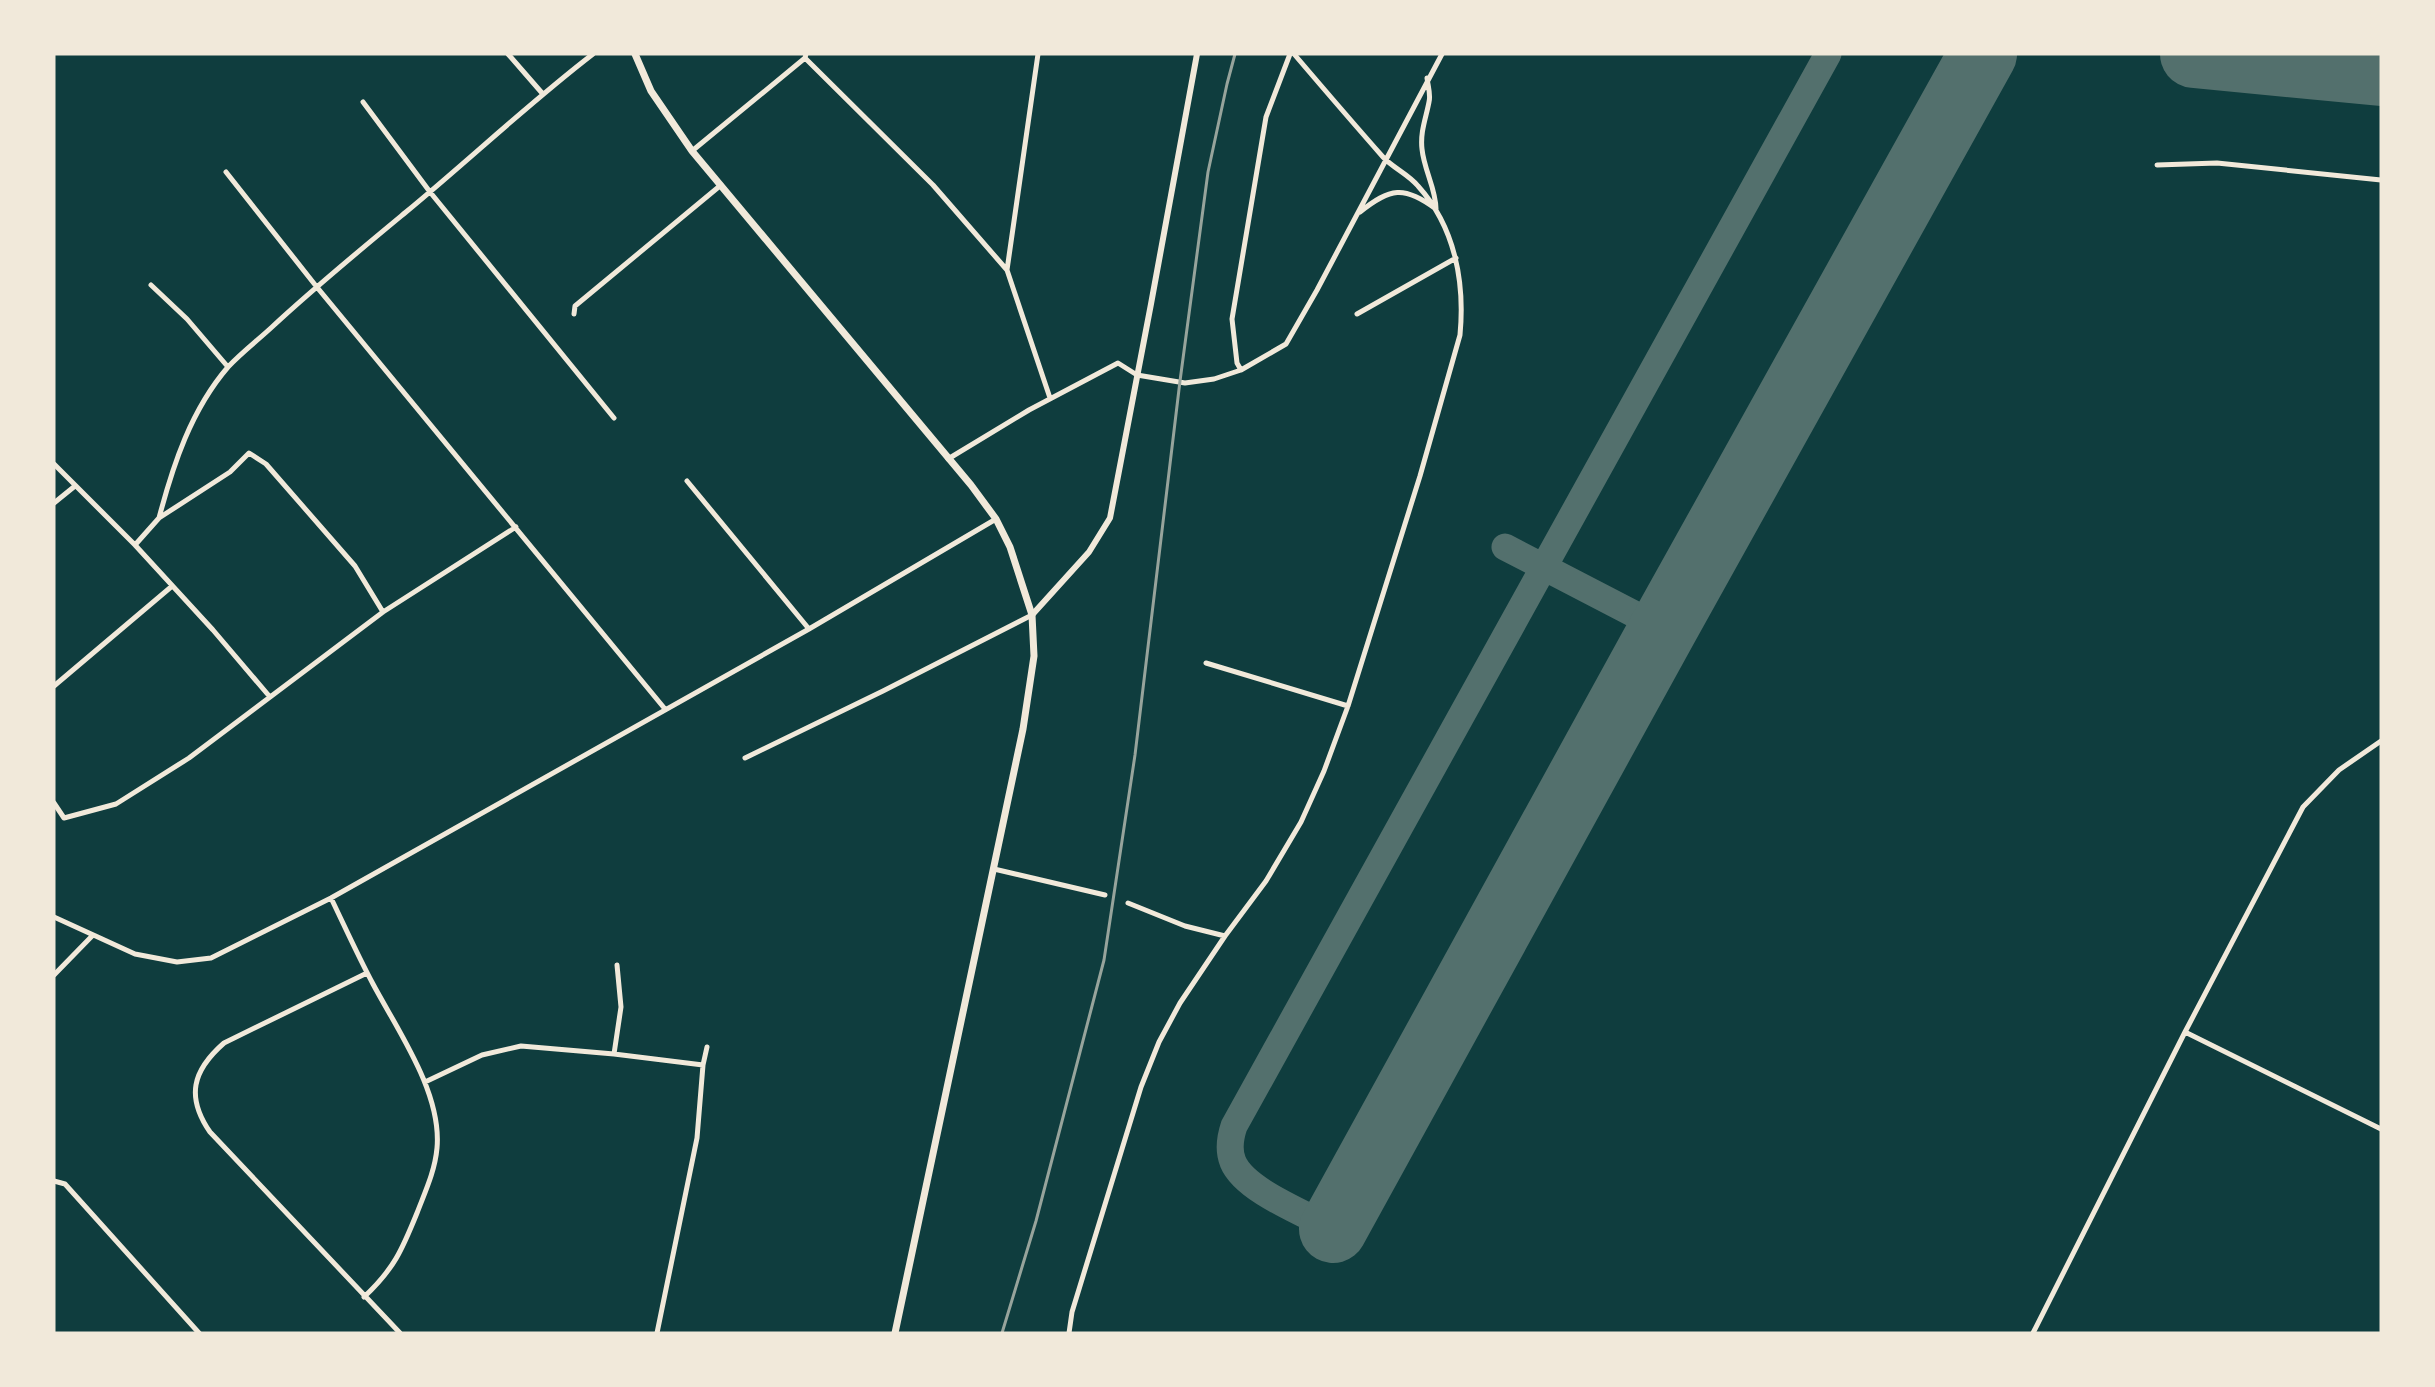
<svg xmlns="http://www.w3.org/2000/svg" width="2435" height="1387" font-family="'Archivo Narrow',sans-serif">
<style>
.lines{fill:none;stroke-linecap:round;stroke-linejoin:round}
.taxiway{stroke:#53706d;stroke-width:27}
.runway{stroke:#53706d;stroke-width:68}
.minor{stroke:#f1e9da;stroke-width:5}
.tertiary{stroke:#f1e9da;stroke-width:6}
.secondary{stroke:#f1e9da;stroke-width:7}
.rail{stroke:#97a49c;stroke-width:3}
</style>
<rect width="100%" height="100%" fill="#0f3d3e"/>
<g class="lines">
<!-- taxiway -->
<path class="taxiway" d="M1505,547L1663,629
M1333,1229C1307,1214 1245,1191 1233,1162C1228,1150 1230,1138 1234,1126L1828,54"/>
<!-- runway -->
<path class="runway" d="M2194,54L2381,72
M1333,1229L1663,629L1983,54"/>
<!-- minor -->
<path class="minor" d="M508,54L542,93
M1038,54L1007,270L1050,398
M805,58L933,185L1007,270
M363,102L430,192L614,418
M692,151L805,58L806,54
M2157,165L2217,163L2381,180
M226,172L316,286L665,709
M1360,212C1390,188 1404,185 1436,209C1436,189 1424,170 1422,149C1420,132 1426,118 1429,102C1431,95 1428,86 1427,78
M151,285L187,319L228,367
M574,314L575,306L721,185
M1357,314L1456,258
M1241,370L1237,363L1232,319L1266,117L1290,54
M948,459L1029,410L1118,363L1137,375L1185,383L1214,379L1241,370L1286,344L1317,290L1442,54
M54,464L135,545L213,630L270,697
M687,481L809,629
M54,503L75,486
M159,518C173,465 191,410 228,367C241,353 258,340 272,327C315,287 360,250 406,212C469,160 528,104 593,54
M135,545L159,518L230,472L249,453L266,464L355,566L383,612
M1206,663L1348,706
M54,686L171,587
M745,758L883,691L1032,615
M54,803L64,818L116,804L189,758L383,612L516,527
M994,869L1105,895
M331,898C345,927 358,956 373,984C398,1031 442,1093 437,1148C435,1171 425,1192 417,1213C402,1250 394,1269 364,1297
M1128,903L1185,926L1225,936
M54,917L135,954L177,962L211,958L331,898L809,629L996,519
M367,973L224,1043C192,1071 186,1097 210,1132L400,1333
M54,975L93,935
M2185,1032L2381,1129
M614,1054L621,1007L617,965
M425,1082L482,1055L521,1046L614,1054L703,1065
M54,1181L65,1184L199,1333
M657,1333L697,1138L703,1065L707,1047
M1069,1333L1072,1312L1141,1087L1159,1042L1180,1003L1225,936L1266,881L1301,822L1324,771L1348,706L1420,476L1460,335C1465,282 1455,227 1418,186C1408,174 1393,168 1383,157C1353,123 1323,88 1294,54
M2033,1333L2185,1032L2303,807L2339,770L2381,741"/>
<!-- tertiary -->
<path class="tertiary" d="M1032,615L1089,552L1110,518L1151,304L1197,54"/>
<!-- secondary -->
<path class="secondary" d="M635,54L651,91L692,151L971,485L996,519L1010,547L1032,615L1034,656L1023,729L895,1333"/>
<!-- rail -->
<path class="rail" d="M1002,1333L1036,1221L1104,960L1135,755L1180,381L1208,172L1227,84L1235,54"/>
</g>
<!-- border -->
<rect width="2435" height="1387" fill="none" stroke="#f1e9da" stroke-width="111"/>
</svg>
